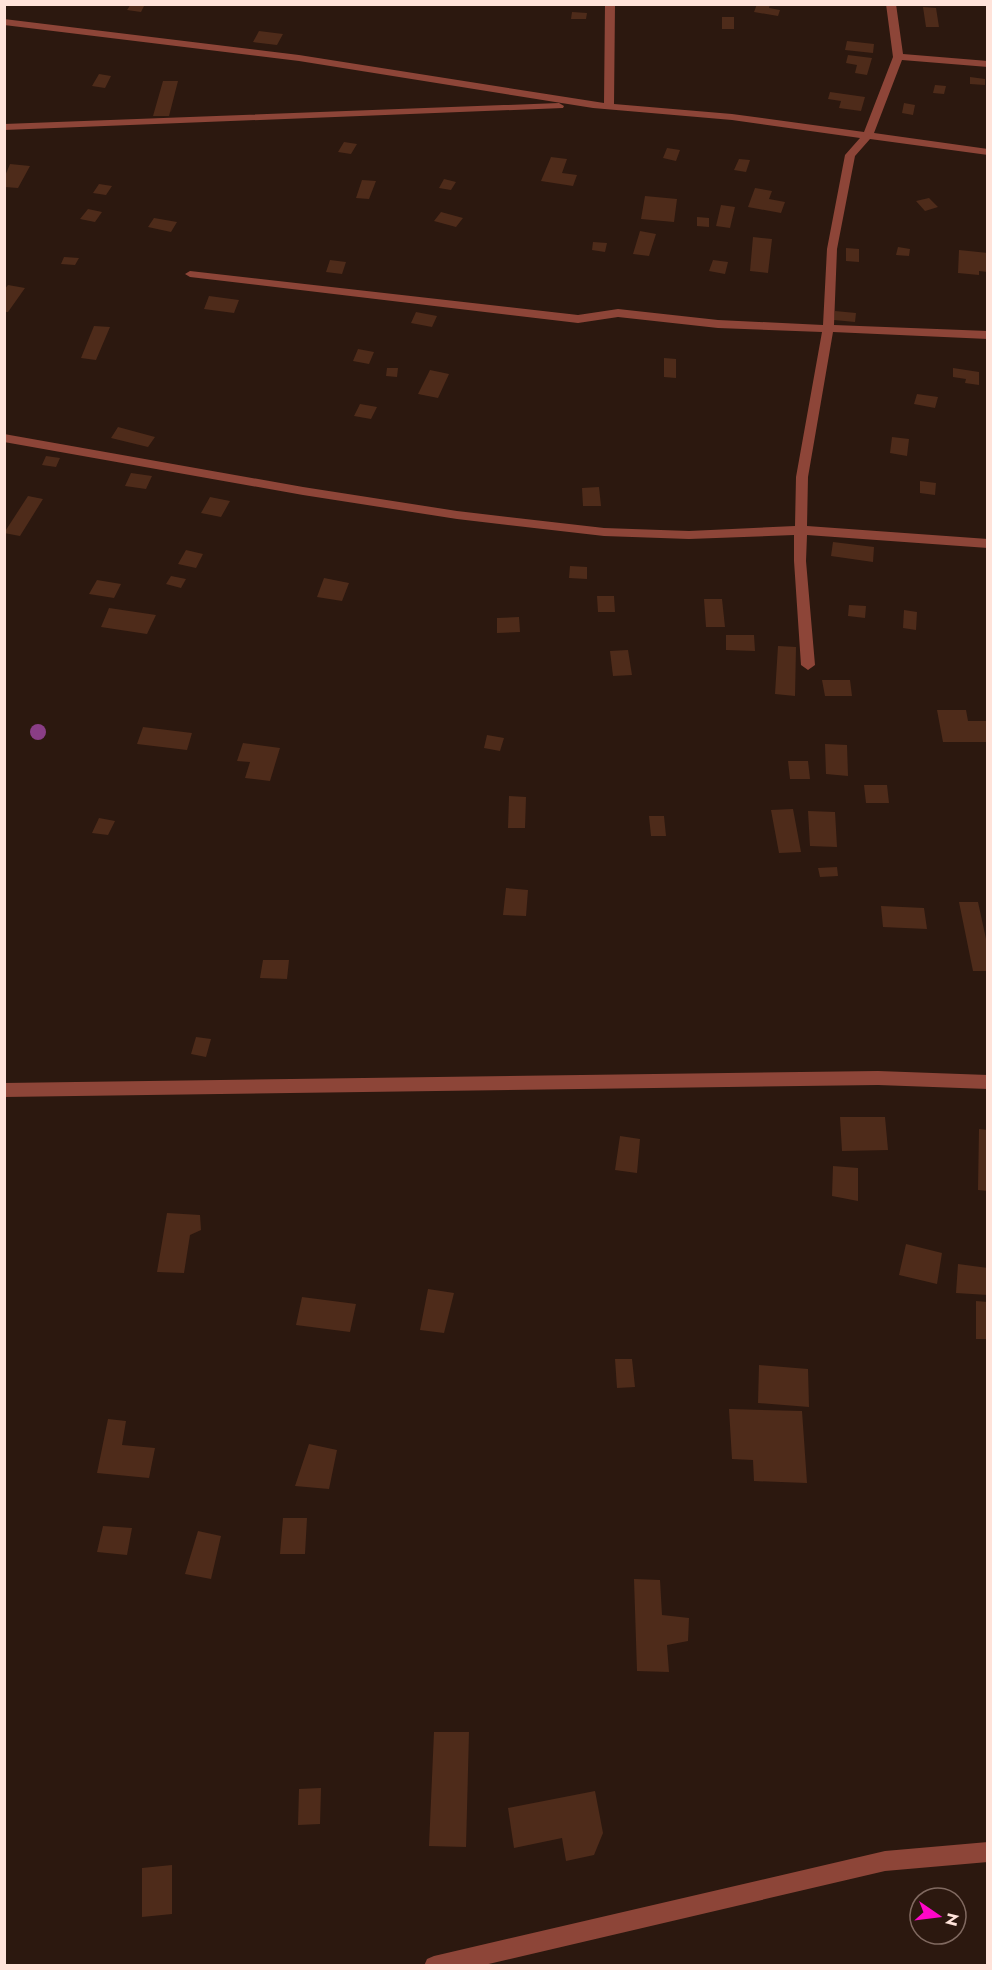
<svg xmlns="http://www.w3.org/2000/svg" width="992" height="1970" font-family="Jost,sans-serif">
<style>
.building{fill:#4e2b1a}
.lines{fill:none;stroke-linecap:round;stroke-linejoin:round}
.minor{fill:#8d4538;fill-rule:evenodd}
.tree{fill:#8a3e86}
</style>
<rect width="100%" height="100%" fill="#2c180f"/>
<!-- building -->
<path class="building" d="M131,4H145L141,12L127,10Z
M757,4H770L769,8L780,10L778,16L754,12Z
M923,7L936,8L939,27H926Z
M572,12L587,13L586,19H571Z
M722,17H734V29H722Z
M259,31L283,34L277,45L253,42Z
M847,41L874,44L873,53L845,50Z
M848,55L872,58L867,75L855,73L857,65L846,63Z
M99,74L111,76L105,88L92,86Z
M970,77L985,79V85L970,84Z
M163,81H178L169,116H153Z
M935,85L946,86L944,94L933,93Z
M830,92L865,97L861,111L839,108L841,101L828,99Z
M904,103L915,105L913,115L902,113Z
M344,142L357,144L351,154L338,152Z
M667,148L680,150L676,161L663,158Z
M551,157L567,159L562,173L577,175L573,186L541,181Z
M739,159L750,160L746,172L734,170Z
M10,164L30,166L18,188L5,187V176Z
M444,179L456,182L451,190L439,188Z
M362,180L376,181L369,199L356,198Z
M99,184L112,186L106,195L93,193Z
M755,188L772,191L769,199L785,202L781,213L748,207Z
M645,196L677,199L674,222L641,219Z
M929,198L938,207L925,211L916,201Z
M721,205L735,207L730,228L716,226Z
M88,209L102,212L95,222L80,219Z
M441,212L463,218L456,227L434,221Z
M697,217L709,218V227L697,226Z
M154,218L177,222L171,232L148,227Z
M640,231L656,234L649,256L633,254Z
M753,237L772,239L768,273L750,271Z
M593,242L607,243L605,252L592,250Z
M898,247L910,249L909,256L896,255Z
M846,248L859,249V262L846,261Z
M959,250L988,253V272L979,271V275L958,273Z
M64,257L79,258L75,265L61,264Z
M330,260L346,262L342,274L326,272Z
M713,260L728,262L725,274L709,271Z
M8,285L25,288L8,312H4V290Z
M209,296L239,300L234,313L204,309Z
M835,311L856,313L855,322L834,320Z
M416,312L437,316L432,327L411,323Z
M94,326L110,327L96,360L81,358Z
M358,349L374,352L369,364L353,361Z
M664,358L676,359V378L664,377Z
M387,368H398L397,377L386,376Z
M953,368L979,372V385L965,383L966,379L953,377Z
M430,370L449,374L438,398L418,394Z
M917,394L938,397L935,408L914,404Z
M360,404L377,407L371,419L354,416Z
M118,427L155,437L148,447L111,438Z
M892,437L909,439L907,456L890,453Z
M46,456L60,458L56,467L42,465Z
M131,473L152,476L146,489L125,486Z
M920,481L936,483L935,495L920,493Z
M599,487L601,506H583L582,488Z
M28,496L43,499L20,536L4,533Z
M210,497L230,501L221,517L201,513Z
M833,542L874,547L873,562L831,556Z
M186,550L203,554L196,568L178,564Z
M570,566L587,567V579L569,578Z
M171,576L186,579L181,588L166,584Z
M324,578L349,583L342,601L317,597Z
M97,580L121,584L114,598L89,594Z
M597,596H614L615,612H598Z
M704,599H722L725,627H706Z
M849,605L866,606L865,618L848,616Z
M109,608L156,615L147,634L101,627Z
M904,610L917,612L916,630L903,628Z
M519,617L520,632L497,633V618Z
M726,635H754L755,651L726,650Z
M778,646L796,647L795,696L775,694Z
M628,650L632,675L613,676L610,651Z
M822,680H850L852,696H825Z
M937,710H966L968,721H987L988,742H943Z
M143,727L192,733L187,750L137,744Z
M487,735L504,738L500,751L484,748Z
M243,743L280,748L270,781L245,778L250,762L237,761Z
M825,744L847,745L848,776L826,774Z
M788,761H808L810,779H790Z
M864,785H887L889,803H866Z
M509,796L526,797L525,828H508Z
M793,809L801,852L779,853L771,810Z
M808,811L835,812L837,847L810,846Z
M649,816H664L666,836H651Z
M99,818L115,821L108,835L92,833Z
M837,867L838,876L820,877L818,868Z
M506,888L528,890L526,916L503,915Z
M959,902H978L988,948V971H973Z
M881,906L924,908L927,929L883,927Z
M263,960H289L287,979L260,978Z
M196,1037L211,1039L206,1057L191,1054Z
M840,1117H885L888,1150L842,1151Z
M979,1129L988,1130V1191L978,1190Z
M620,1136L640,1139L637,1173L615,1170Z
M833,1166L858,1168V1201L832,1196Z
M167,1213L200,1215L201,1230L190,1235L184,1273L157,1272Z
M906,1244L942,1253L937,1284L899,1275Z
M958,1264L988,1268V1295L956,1293Z
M428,1289L454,1293L444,1333L420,1330Z
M302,1297L356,1304L350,1332L296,1325Z
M976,1301L988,1302V1339H976Z
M615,1359H632L635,1387L617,1388Z
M759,1365L808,1369L809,1407L758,1403Z
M729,1409L802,1411L807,1483L754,1481L753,1460L732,1459Z
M108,1419L126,1421L122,1445L155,1448L149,1478L97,1473Z
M309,1444L337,1450L329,1489L295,1486Z
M283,1518H307L305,1554H280Z
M103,1526L132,1528L127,1555L97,1552Z
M198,1531L221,1536L211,1579L185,1574Z
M634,1579L660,1580L662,1615L689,1618L688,1641L667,1645L669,1672L637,1671Z
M434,1732H469L466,1847L429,1846Z
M321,1788L320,1824L298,1825L299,1789Z
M595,1791L603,1833L594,1855L566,1861L562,1838L514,1848L508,1808Z
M172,1865V1914L142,1917V1868Z"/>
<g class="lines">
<!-- minor -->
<path class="minor" d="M605,4H615L614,104L732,114L864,132L893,57L886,4H896L903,54L988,61V67L902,60L874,133L988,149V155L870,139L855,156L837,249L834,325L988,331V339L833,332L808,477L807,526L988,539V548L807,535L806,561L815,665L808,670L801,665L794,561V535L689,539L604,536L457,519L303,495L4,442V434L303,487L457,511L604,528L689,531L795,526L796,477L822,332L718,328L618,317L578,323L190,277L185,274L190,271L578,315L618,309L718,320L823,325L827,249L845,155L860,138L732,120L593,108L299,61L4,25V19L299,55L604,103Z
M559,103L564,106L563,108L4,130V124Z
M878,1071L988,1075V1089L878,1085L4,1097V1083Z
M988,1842V1862L885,1871L480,1966H424L427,1959L434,1956L885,1851Z"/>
</g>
<!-- trees -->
<circle class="tree" cx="38" cy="732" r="8"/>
<!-- border -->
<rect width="992" height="1970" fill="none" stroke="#ffe3da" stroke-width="12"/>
<!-- north arrow -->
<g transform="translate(938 1916) rotate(104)"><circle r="28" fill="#2c180f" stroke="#806960" stroke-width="1.5"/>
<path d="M0-4.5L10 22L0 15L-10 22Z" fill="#ff06c9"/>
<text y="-9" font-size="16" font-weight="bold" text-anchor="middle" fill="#ffe3da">N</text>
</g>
</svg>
